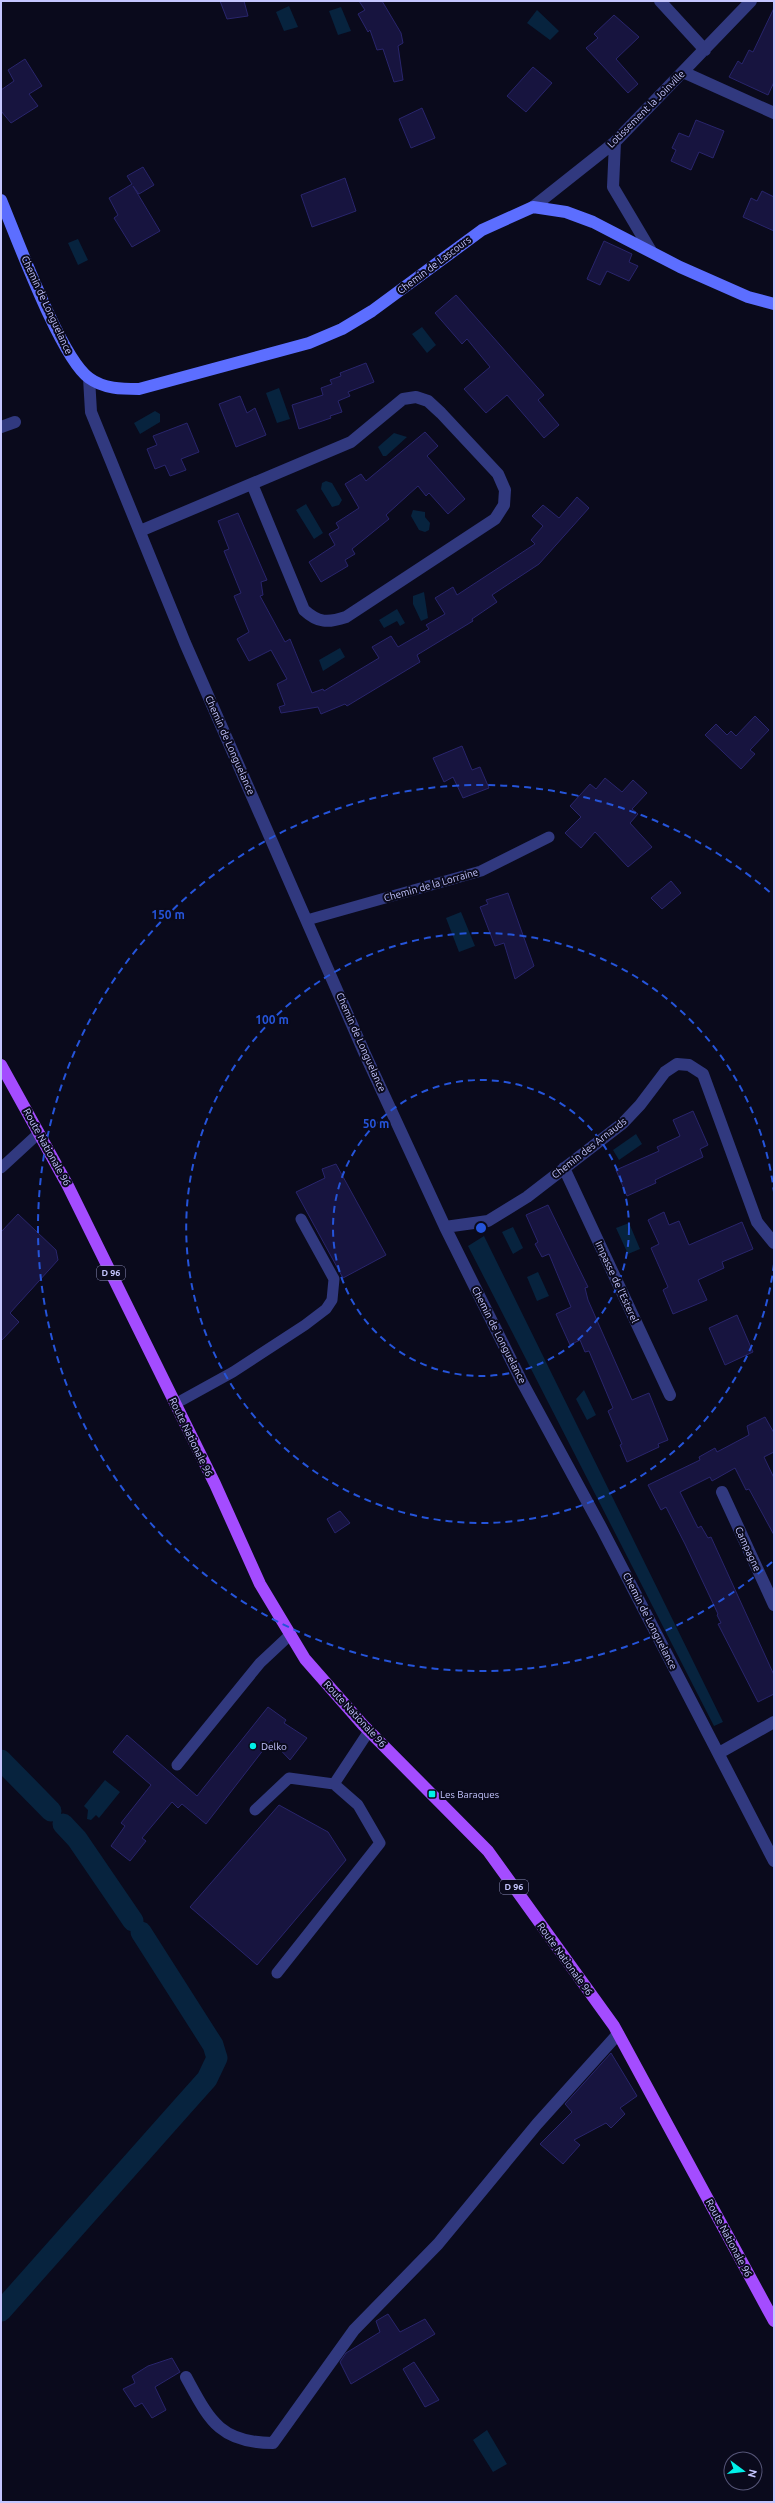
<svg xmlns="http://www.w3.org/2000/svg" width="775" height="2503" font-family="Ubuntu,sans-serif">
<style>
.water{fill:#07233e}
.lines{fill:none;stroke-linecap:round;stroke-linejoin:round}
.canal{stroke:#07233e;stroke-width:21}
.building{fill:#17143f;stroke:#29256c}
.lane{stroke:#31397f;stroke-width:11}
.street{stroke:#31397f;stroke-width:12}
.secondary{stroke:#5c6eff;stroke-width:12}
.primary{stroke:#a44cff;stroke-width:12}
.ring{fill:none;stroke:#2554da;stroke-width:2;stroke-dasharray:7 5}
.poi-dot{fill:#00f0e8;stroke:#0a0a1c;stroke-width:1.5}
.labels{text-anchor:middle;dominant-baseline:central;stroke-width:4;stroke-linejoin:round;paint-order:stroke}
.shield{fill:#0a0a1c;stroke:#8d8ebb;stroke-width:1}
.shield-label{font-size:9px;font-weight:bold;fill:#c5c6ff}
.street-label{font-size:10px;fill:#c5c6ff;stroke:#0a0a1c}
.poi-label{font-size:10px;fill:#c5c6ff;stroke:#0a0a1c;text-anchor:start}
.centre{fill:#2554da;stroke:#0a0a1c;stroke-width:2}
.ring-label{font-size:12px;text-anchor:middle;font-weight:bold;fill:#2554da;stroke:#0a0a1c;stroke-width:4;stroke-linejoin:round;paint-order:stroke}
</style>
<rect width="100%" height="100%" fill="#0a0a1c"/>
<!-- water -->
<path class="water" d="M289,6L298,27L284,31L276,12Z
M341,7L351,31L338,35L329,11Z
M537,10L559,31L550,40L527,23Z
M78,239L88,260L78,265L68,243Z
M422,327L436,345L427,353L412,334Z
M279,388L290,419L277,423L266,393Z
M155,411L160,414V422L140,434L134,423Z
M394,433L407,437L386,456H383L378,447Z
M326,481L332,483L342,500L339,505L332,507L321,489L322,483Z
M306,504L323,533L314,539L296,510Z
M413,510L425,512V517L430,523L429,530L425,532L419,530L411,516Z
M424,592L428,618L421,621L413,604V596Z
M397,609L405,623L400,626L397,621L384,628L379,620Z
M340,648L345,657L323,671L319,660Z
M461,912L475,946L459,952L446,918Z
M636,1134L642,1144L619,1160L613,1150Z
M629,1223L640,1249L628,1254L616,1228Z
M513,1227L523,1248L513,1254L502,1232Z
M484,1236L723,1722L714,1726L468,1246Z
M538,1272L549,1296L537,1301L527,1277Z
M584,1390L596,1415L587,1420L576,1399Z
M105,1780L120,1792L99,1818L96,1815L91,1820L87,1819L88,1810L84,1806Z
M487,2430L507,2464L493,2472L473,2440Z"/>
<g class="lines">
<!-- canal -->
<path class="canal" d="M1,1760L51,1811
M63,1824L77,1839L133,1921
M1,2311L182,2107L207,2079L217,2058L213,2045L141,1932"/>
</g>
<!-- building -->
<path class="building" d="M220,1H244L248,16L227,19Z
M359,1H382L401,33L403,43L398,46L403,80L394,82L383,49L377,50L370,30L368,32L358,14L365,10Z
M774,8V82L768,95L729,77L738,61L742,64L749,50L753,52Z
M614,15L639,37L616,59L638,84L628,93L586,48L598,38L594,34Z
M25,59L42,86L29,94L38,106L11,123L1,111V90L14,81L8,70Z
M533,67L552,83L526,112L507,96Z
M422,108L435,138L411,148L399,119Z
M696,120L724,131L713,158L699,152L691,170L671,161L676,150L672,148L679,133L689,137Z
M143,167L154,185L139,194L133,186L160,231L132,247L114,218L118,215L109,198L132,184L127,176Z
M345,178L356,211L312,227L301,195Z
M762,191L774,197V231L743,217L751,198L757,201Z
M604,241L632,254L629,262L638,266L629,281L607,271L600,285L587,279Z
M456,295L544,395L538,400L559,425L544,438L507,395L486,413L464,389L490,367L467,339L462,344L435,313Z
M366,363L374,382L348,392L350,396L338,401L342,412L330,416L331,418L299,429L292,405L323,395L321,388L332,384L330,380L341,376L340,373Z
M240,396L247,413L255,408L266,435L236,447L219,404Z
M187,423L199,452L181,459L186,470L170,476L165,465L155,469L147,449L157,445L153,436Z
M425,432L438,446L427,456L465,499L448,514L429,493L426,496L418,486L386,515L389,519L352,549L355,554L345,560L348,566L321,582L309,562L335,545L329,534L339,528L336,523L359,508L345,484L361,474L366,481Z
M577,497L589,508L539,564L492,595L497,602L472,619L473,621L417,655L420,662L347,706L345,704L321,714L318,707L281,713L279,707L285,705L277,684L287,679L271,650L249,661L237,639L249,632L234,596L241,593L224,551L229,549L218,521L238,513L267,580L261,582L263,595L260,596L285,642L290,639L312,693L323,689L324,691L379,658L372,647L391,636L398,647L429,629L426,625L445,614L435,598L453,587L457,595L535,544L531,540L543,526L532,516L543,505L559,518Z
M755,716L769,730L750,750L755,754L741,769L705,735L716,724L727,735L731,731L736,736Z
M462,746L472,770L480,767L489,788L463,798L453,777L444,782L433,758Z
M605,778L622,792L633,780L647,793L632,809L638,814L630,823L652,847L628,867L595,832L581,848L565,833L581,817L570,806L590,784L596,789Z
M671,881L681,893L662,909L651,898Z
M508,893L534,966L515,979L504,943L495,946L480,907L488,904L486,900Z
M693,1111L708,1145L700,1149L703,1157L655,1180L656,1183L627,1196L616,1170L659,1151L657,1147L680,1136L673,1120Z
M336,1164L386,1255L343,1278L296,1192L325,1178L322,1169Z
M548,1205L588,1287L585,1288L588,1300L632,1400L649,1393L668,1440L658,1444L659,1447L627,1462L620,1445L622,1444L608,1411L613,1408L589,1351L585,1352L580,1340L570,1345L556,1314L571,1307L549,1254L542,1257L535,1244L538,1242L526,1215Z
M664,1212L669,1225L679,1221L689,1245L742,1222L753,1249L722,1262L724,1268L698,1280L707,1300L673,1314L663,1290L668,1287L651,1248L659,1244L648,1220Z
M18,1214L56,1250L58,1260L10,1313L19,1322L1,1341V1232Z
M737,1315L753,1352L725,1365L709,1328Z
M765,1417L774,1433V1452L764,1457L774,1478V1535L749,1489L746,1490L735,1468L712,1481L710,1477L680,1492L698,1528L701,1526L708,1538L711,1537L774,1675V1694L758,1702L718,1624L721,1623L717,1615L718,1614L685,1544L666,1507L661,1510L648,1485L700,1460L699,1457L715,1448L717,1452L749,1435L747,1426Z
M340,1511L350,1523L335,1533L327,1519Z
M268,1707L286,1720L284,1723L307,1738L290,1760L271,1740L206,1824L182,1804L178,1808L172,1802L142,1838L146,1841L130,1861L111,1846L125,1826L121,1823L151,1785L113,1752L127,1735L197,1796Z
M279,1805L328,1832L346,1860L257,1965L190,1907Z
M611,2053L637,2096L620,2108L625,2114L611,2128L606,2123L574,2140L580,2145L563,2164L540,2144L572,2112L565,2104Z
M388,2314L400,2332L425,2319L435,2334L351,2384L340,2362L346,2353L380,2332L376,2321Z
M172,2358L180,2372L155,2387L166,2410L152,2418L142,2403L135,2407L123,2389L135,2383L132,2376L148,2366Z
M414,2362L439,2400L425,2407L403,2369Z"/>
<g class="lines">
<!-- lane -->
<path class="lane" d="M307,920L481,871L549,837
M1,1168L39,1133
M175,1404L233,1372L305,1325L326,1309L332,1300L334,1279L301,1219
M177,1765L260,1663L291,1634
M255,1810L289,1778L334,1784L369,1731
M277,1973L380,1843L358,1805L334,1784"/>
<!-- street -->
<path class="street" d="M660,1L705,50
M683,72L774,113
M615,142L613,187L651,251
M533,207L615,142L751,1
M89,378L91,412L185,643L364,1052L445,1227L521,1380L602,1529L774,1861
M1,427L15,422
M140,531L351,442L403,399L416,397L428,401L441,413L498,474L505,490L504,505L495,519L346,617C328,623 318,623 304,610L252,484
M564,1168L670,1395
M445,1227L488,1221L527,1197L623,1123L640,1105L665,1072L677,1064L689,1065L703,1074L757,1222L774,1243
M722,1492L774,1605
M719,1753L774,1722
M186,2377C209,2419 219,2443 273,2443L354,2330L438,2244L537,2124L618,2034"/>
<!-- secondary -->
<path class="secondary" d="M1,200C17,238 60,357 89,378C104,389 122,389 139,389L309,343L342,329L372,311L482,230L533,207L566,212L593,222L680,267L748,297L774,304"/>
<!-- primary -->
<path class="primary" d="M1,1065L68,1186L215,1484L260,1584L305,1659L363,1725L488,1851L614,2026L774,2321"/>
</g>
<!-- distance rings -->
<g class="ring">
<circle cx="481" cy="1228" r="148"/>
<path d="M774 1264A295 295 0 1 1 774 1192"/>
<path d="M772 1562A443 443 0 1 1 772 894"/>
</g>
<!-- markers -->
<g class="poi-dot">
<circle cx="253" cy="1746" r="4"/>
<rect x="428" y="1790" width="8" height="8" rx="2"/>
</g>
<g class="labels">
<!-- shield labels -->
<g class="shield">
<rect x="97" y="1266" width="28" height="14" rx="3"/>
<rect x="500" y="1880" width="28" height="14" rx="3"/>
</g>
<g class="shield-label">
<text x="111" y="1273">D 96</text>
<text x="514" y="1887">D 96</text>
</g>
<!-- street labels -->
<g class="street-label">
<text transform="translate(646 109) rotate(-45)">Lotissement la Joinville</text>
<text transform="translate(434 265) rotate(-37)">Chemin de Lascours</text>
<text transform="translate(47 305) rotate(65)">Chemin de Longuelance</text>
<text transform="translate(230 745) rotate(66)">Chemin de Longuelance</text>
<text transform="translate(431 885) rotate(-16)">Chemin de la Lorraine</text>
<text transform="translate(361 1042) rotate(66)">Chemin de Longuelance</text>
<text transform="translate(47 1147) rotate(61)">Route Nationale 96</text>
<text transform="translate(589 1148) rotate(-38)">Chemin des Arnauds</text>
<text transform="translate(617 1282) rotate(65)">Impasse de l'Esterel</text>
<text transform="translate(499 1335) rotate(63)">Chemin de Longuelance</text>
<text transform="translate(191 1437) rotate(64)">Route Nationale 96</text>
<text transform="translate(748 1549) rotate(65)">Campagne</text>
<text transform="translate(650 1621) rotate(63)">Chemin de Longuelance</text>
<text transform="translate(355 1714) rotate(47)">Route Nationale 96</text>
<text transform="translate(565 1959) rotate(54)">Route Nationale 96</text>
<text transform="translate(729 2238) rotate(62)">Route Nationale 96</text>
</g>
<!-- poi labels -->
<g class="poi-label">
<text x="261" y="1746">Delko</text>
<text x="440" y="1794">Les Baraques</text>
</g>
</g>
<circle cx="481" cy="1228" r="6" class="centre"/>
<g class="ring-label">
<text x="168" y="919">150 m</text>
<text x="272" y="1024">100 m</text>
<text x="376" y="1128">50 m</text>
</g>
<!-- border -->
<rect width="775" height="2503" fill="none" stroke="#c5c6ff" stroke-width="4"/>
<!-- north arrow -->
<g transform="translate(743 2471) rotate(105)"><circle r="19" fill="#0a0a1c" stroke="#555577"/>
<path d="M0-3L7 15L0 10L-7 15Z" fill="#00f0e8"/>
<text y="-6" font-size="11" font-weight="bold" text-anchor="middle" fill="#c5c6ff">N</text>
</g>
</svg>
